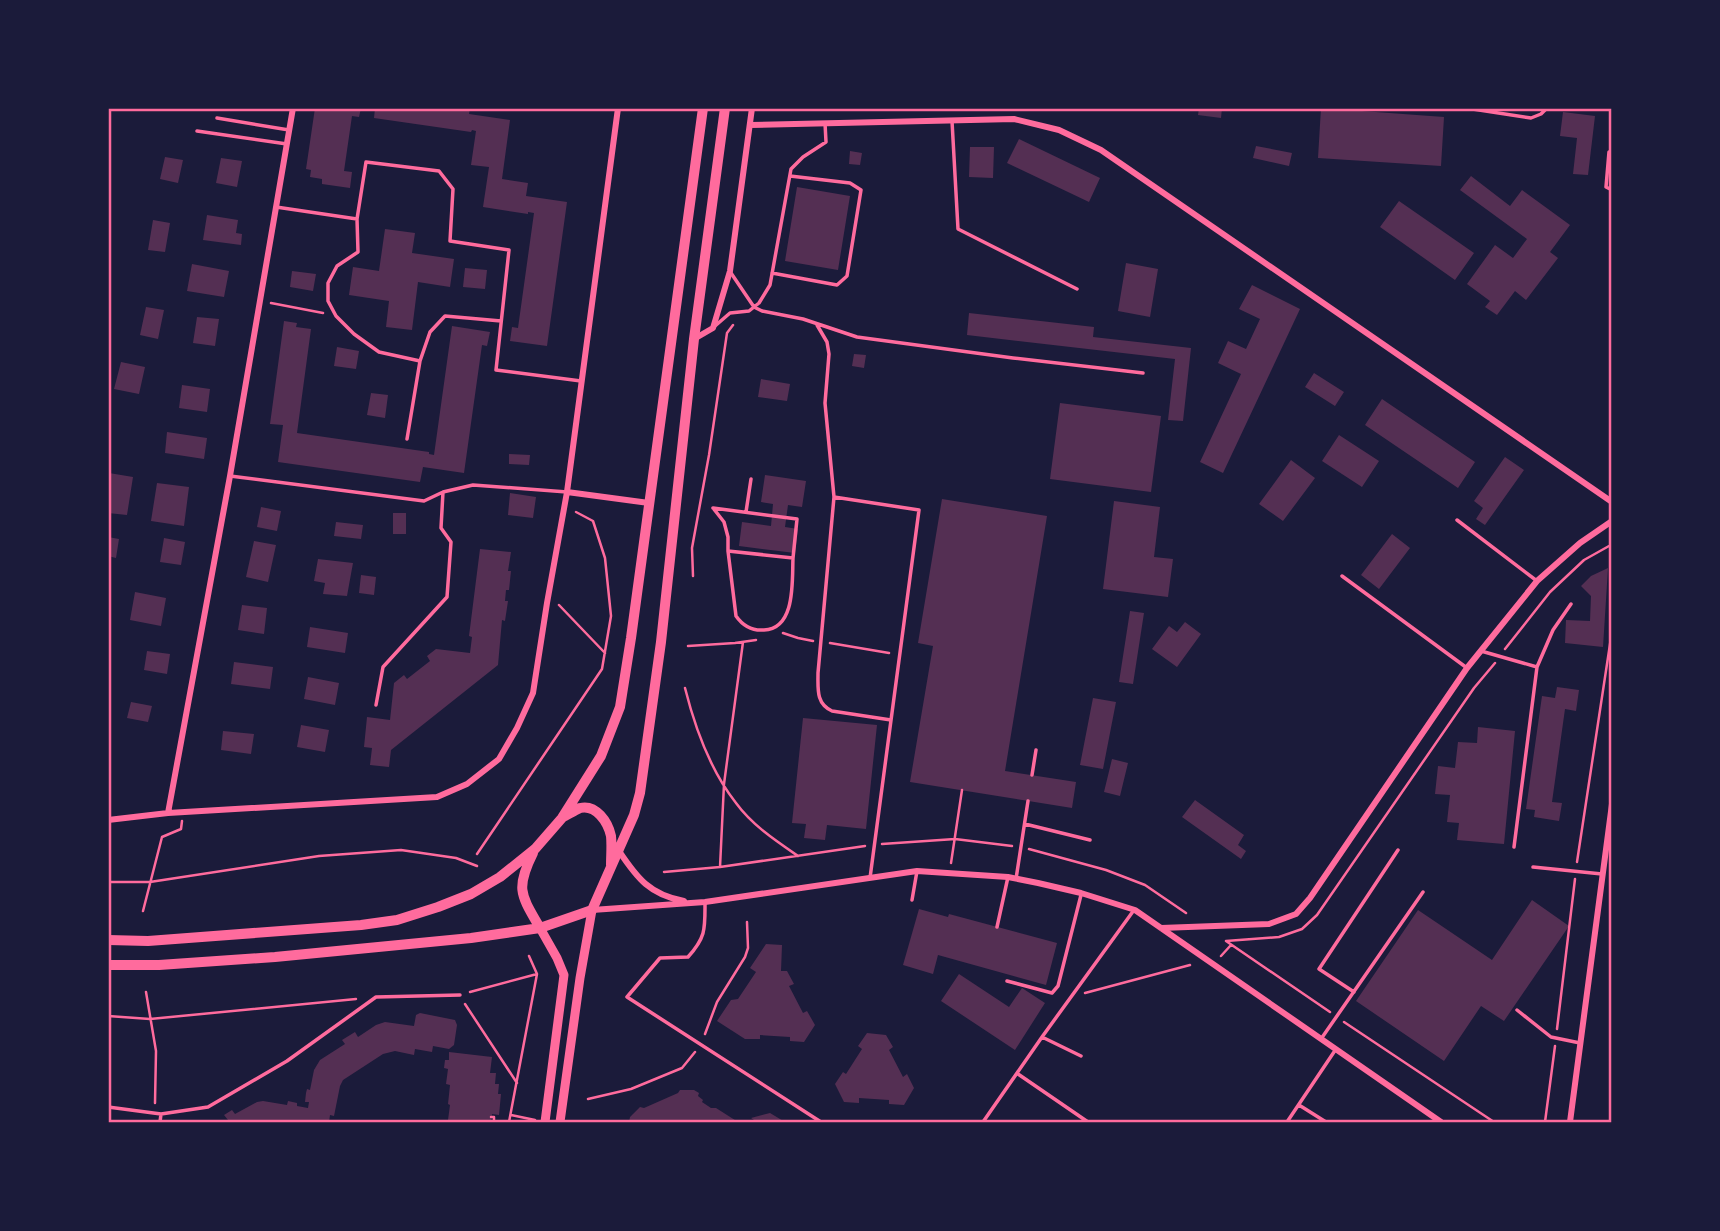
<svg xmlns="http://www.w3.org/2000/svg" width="1720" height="1231" font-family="Raleway,sans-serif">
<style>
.building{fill:#542f53}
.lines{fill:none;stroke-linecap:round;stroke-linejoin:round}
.path{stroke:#ff6b9d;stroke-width:2.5}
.service{stroke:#ff6b9d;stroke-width:3.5}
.minor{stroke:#ff6b9d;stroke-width:6}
.secondary{stroke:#ff6b9d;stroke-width:9}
.trunk{stroke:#ff6b9d;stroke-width:10}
.neatline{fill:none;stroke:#ff6b9d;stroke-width:2.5}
</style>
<rect width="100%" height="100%" fill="#1b1b3a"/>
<!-- building -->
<path class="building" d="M315,108H361L359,117L352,116L344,171L352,172L350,188L322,184V179L310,177L311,170L306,169Z
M375,108H470L469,114L510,120L502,179L528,183L526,196L567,202L547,346L510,341L512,327L518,328L534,213L528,212V214L483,207L489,167L471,165L476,131L472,130L471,132L374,118Z
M1199,108H1222L1221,118L1198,115Z
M1321,108L1444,117L1441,166L1318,158Z
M1563,112L1595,116L1588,175L1573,174L1577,138L1560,136Z
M1019,139L1100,178L1089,202L1007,163Z
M1256,146L1292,153L1289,166L1253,158Z
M970,147H994L993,178L969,177Z
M850,151L862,153L860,165L849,164Z
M165,157L183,160L178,183L160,179Z
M221,158L242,161L237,187L216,183Z
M1471,176L1510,206L1522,190L1570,225L1550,252L1558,258L1526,300L1515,291L1497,315L1485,307L1490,301L1467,284L1495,245L1513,258L1527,239L1460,190Z
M797,187L850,196L838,270L785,261Z
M1399,201L1474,253L1455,280L1380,227Z
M207,215L238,220L236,233L242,234L241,245L203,240Z
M153,220L170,223L165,252L148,250Z
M385,229L415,233L412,253L454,259L450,287L418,282L412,330L386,327L389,301L349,295L353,267L379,271Z
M1126,263L1158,269L1150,317L1118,311Z
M192,264L229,271L224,297L187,291Z
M465,268L487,270L485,289L463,287Z
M292,271L316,274L313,291L290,287Z
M1252,285L1300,309L1223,473L1200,462L1241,374L1218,363L1228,341L1246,349L1260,319L1239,309Z
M146,307L164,310L158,339L140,335Z
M969,313L1094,327L1093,337L1191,348L1183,421L1168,420L1175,359L967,335Z
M197,317L219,319L215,346L193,343Z
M284,321L297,323L296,327L311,329L297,433L429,452V454L434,455L452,326L490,332L487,346L482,345L464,473L423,467L420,482L278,462L283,425L270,424Z
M337,347L359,351L356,369L334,366Z
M854,354L866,355L864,368L852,366Z
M121,362L145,367L139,394L114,389Z
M1314,373L1344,392L1335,406L1305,387Z
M761,379L790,384L787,401L758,397Z
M182,385L210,389L207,412L179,408Z
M371,393L388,395L385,418L367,415Z
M1382,399L1475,462L1458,488L1365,425Z
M1060,403L1161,416L1151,492L1050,479Z
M167,432L207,438L204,459L165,453Z
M1339,435L1379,461L1362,487L1322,461Z
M509,454L530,455L529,465L509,464Z
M1505,457L1524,470L1485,525L1476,519L1483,508L1474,501Z
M1291,460L1315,478L1283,521L1259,504Z
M109,473L133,477L127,515L108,513Z
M765,475L806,481L802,507L788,505L785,527L798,529L795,553L739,546L742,522L771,526L773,504L761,502Z
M157,483L189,487L184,526L151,521Z
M510,493L536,497L533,518L508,515Z
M942,499L1047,516L1005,771L1076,782L1072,808L910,782L933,646L918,643Z
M1114,501L1160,507L1154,557L1173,559L1168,597L1103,589Z
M261,507L281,511L277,531L257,527Z
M393,513H406V534H393Z
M336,522L363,525L361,539L334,536Z
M1392,534L1410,548L1379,589L1361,575Z
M108,537L119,539L116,558L108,556Z
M164,538L185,542L181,565L160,562Z
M254,541L276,545L268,582L246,577Z
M480,549L511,552L508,571H511L509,590H506L505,601H508L505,621L502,620L498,665L391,750L389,767L370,765L372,748L364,747L367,717L390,720L394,683L404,675L407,679L430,661L427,656L436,649L470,653L472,637L469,636Z
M318,559L353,563L347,596L323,594L325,583L314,581Z
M1608,568L1603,647L1565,643L1566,620L1590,621L1591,596L1581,586L1591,576Z
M361,575L376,577L374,595L359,593Z
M135,592L166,598L161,626L130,620Z
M242,605L267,608L264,634L238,630Z
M1130,611L1144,613L1133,684L1119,682Z
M1185,622L1201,634L1177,667L1152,649L1169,626L1177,632Z
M310,627L348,633L345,653L307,647Z
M147,651L170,654L167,674L144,670Z
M234,662L273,667L270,689L231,684Z
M308,677L339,683L335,705L304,699Z
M1557,687L1579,690L1576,711L1565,709L1552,802L1562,803L1559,821L1534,817L1535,810L1526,809L1542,696L1555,698Z
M1093,698L1116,702L1103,769L1080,765Z
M131,702L152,706L148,722L127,718Z
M803,718L877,725L866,829L827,825L825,840L804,838L806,824L792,823Z
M301,725L329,730L325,752L297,747Z
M1478,727L1515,731L1504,844L1457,840L1459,823L1447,822L1450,795L1435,794L1438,766L1455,768L1458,742L1477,743Z
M223,731L254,734L251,754L221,750Z
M1112,759L1128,763L1120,796L1104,792Z
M1195,800L1244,835L1238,845L1246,851L1241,859L1182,817Z
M1532,900L1569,926L1504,1021L1481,1006L1444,1061L1356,1001L1418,910L1492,960Z
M919,909L948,917L949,914L1057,943L1046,985L938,955L933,974L903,965Z
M766,944L782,945L781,971H787L794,984L789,986L803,1013L807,1011L815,1025L804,1042L790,1041V1037L760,1035V1039H745L717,1021L731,1000L738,999L756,972L750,968Z
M959,974L1009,1007L1022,988L1045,1003L1015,1050L941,1001Z
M420,1013L455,1020L457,1025L454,1045L449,1049L433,1046L432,1052L415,1049L414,1055L395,1051L383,1054L343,1080L340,1086L334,1116L330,1115L329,1122H225L228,1120L224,1115L232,1110L235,1114L257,1102L263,1101L287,1105L288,1101L297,1103V1106L308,1108L309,1102H305L306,1093L307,1089L310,1090L314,1070L320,1060L345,1044L342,1040L355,1032L358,1037L376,1025L385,1022L414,1026L416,1015Z
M867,1033L886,1035L893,1047L889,1050L903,1077L907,1074L914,1088L904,1105L889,1104V1100L859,1098V1103L844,1102L835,1084L843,1072L846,1074L862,1049L858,1046Z
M449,1052L492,1057L490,1073H496L495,1084H499L498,1094H501L499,1115L492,1114L491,1122H451V1120H448L450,1105L448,1104L450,1085L446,1084L448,1069L444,1068L445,1060H449Z
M680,1090H694L699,1093L698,1096L703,1100L702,1102L711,1108H716L738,1122H629L630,1117L640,1107L644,1108L678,1093Z
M770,1113L785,1122H757L751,1118Z"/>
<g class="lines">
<!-- path -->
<path class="path" d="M271,303L323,313
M693,576L692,548L709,455L727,333L733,325
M559,605L605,653
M783,633L798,638L813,641
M830,643L889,653
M688,646L735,643L756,640
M1505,649L1550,592L1584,560L1609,546H1612
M685,688C695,728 710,770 736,803C752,825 776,841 798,856
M882,844L955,839L1012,846
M1029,849L1106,870L1145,885L1186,913
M477,854L602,669L611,616L605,558L593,521L576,512
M1577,862L1612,631
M951,863L962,790
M720,867L724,784L743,642
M664,872L720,867L865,846
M108,882H150L319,856L401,850L456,858L477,866
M143,911L162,837L181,829L182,821
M1226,941L1279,937L1302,929L1317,915L1474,688L1495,663
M1226,941L1330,1012
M1221,956L1231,945
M146,992L156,1051L155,1103
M470,992L537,974
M1085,993L1190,965
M465,1004L517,1083
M108,1016L150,1019L356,999
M1344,1022L1494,1122
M1557,1029L1575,879
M705,1034L717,1002L745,957L748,948L747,922
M588,1099L631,1089L682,1068L695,1052
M511,1115L535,1120
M491,1117H494V1122
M509,1122L537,974L529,956
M1545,1122L1555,1046"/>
<!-- service -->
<path class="service" d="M1466,108L1531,118L1541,114L1547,108
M217,118L289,130
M952,121L958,229L1077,289
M197,131L287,144
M1609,152L1606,187L1612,190
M276,207L357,219L366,162L439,171L453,189L450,241L509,250L496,370L581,381
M357,219L358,252L337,266L328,283V301L336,316L354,334L379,352L420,361L430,332L445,316L501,321
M731,273L754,307L762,311L803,319L857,337L1013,358L1143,373
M772,273L837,285L847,276L861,190L850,183L790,176
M817,325L827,342L829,354L825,403L834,497L818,673C818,689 816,704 832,711L891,720
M715,326L730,313L749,311L759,303L770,285L791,169L803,157L826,142L825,123
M407,439L420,361
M230,476L424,501L443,492L473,485L567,492
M834,497L919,510L870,878
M713,508L724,522L728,537V551L736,616C743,626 752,631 764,630C796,629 792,580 793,558L728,551
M713,508L797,519L793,558
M746,512L751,479
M1457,520L1537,581
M1342,576L1467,668
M1481,651L1537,667L1514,847
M1537,667L1553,630L1571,604
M376,705L383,667L447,597L451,542L441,528L443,492
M1032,775L1036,750
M1025,824L1090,840
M1533,867L1602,874
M1016,879L1028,801
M912,900L917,871
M705,903C705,929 706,937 688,957L660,958L627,997L821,1122
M997,927L1008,877
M1007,981L1052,993L1058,986L1081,895
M1354,992L1319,969L1398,850
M1517,1010L1551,1037L1580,1043
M1042,1037L1081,1056
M1321,1039L1423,892
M1018,1074L1088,1122
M1299,1105L1326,1122
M108,1107L161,1114L208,1107L287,1061L376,997L460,995
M160,1122L161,1114
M983,1122L1042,1037L1134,910
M1287,1122L1336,1049"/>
<!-- minor -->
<path class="minor" d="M750,125L1014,119L1059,130L1101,150L1612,502
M694,339L713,328L730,271L752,108
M567,492L649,503
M168,813L230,476L293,108
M108,820L168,813L437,797L467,784L499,759L517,728L533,693L547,603L567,492L618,108
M619,851C637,878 650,895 684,901
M592,910L705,902L917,871L1008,877L1038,883L1081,893L1135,910L1441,1122
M1161,928L1269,924L1296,914L1310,898L1467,668L1537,581L1580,543L1612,521
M1570,1122L1612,804"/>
<!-- secondary -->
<path class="secondary" d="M540,928L557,958L564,975L545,1122
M560,1122L580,978L592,910"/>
<!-- trunk -->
<path class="trunk" d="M565,816C569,814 575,810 580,808C596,804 608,822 611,836C612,845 611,855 611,865
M533,853C515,889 521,895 540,928
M108,940L148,941L361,925L397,920L438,907L471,894L500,877L535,849L562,818L601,756L620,707L631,638L703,108
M108,965H159L275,957L471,938L540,928L592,910L634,815L640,793L661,642L694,339L725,108"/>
</g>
<!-- border -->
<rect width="1720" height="1231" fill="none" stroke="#1b1b3a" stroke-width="220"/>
<rect x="110" y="110" width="1500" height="1011" class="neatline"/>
</svg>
